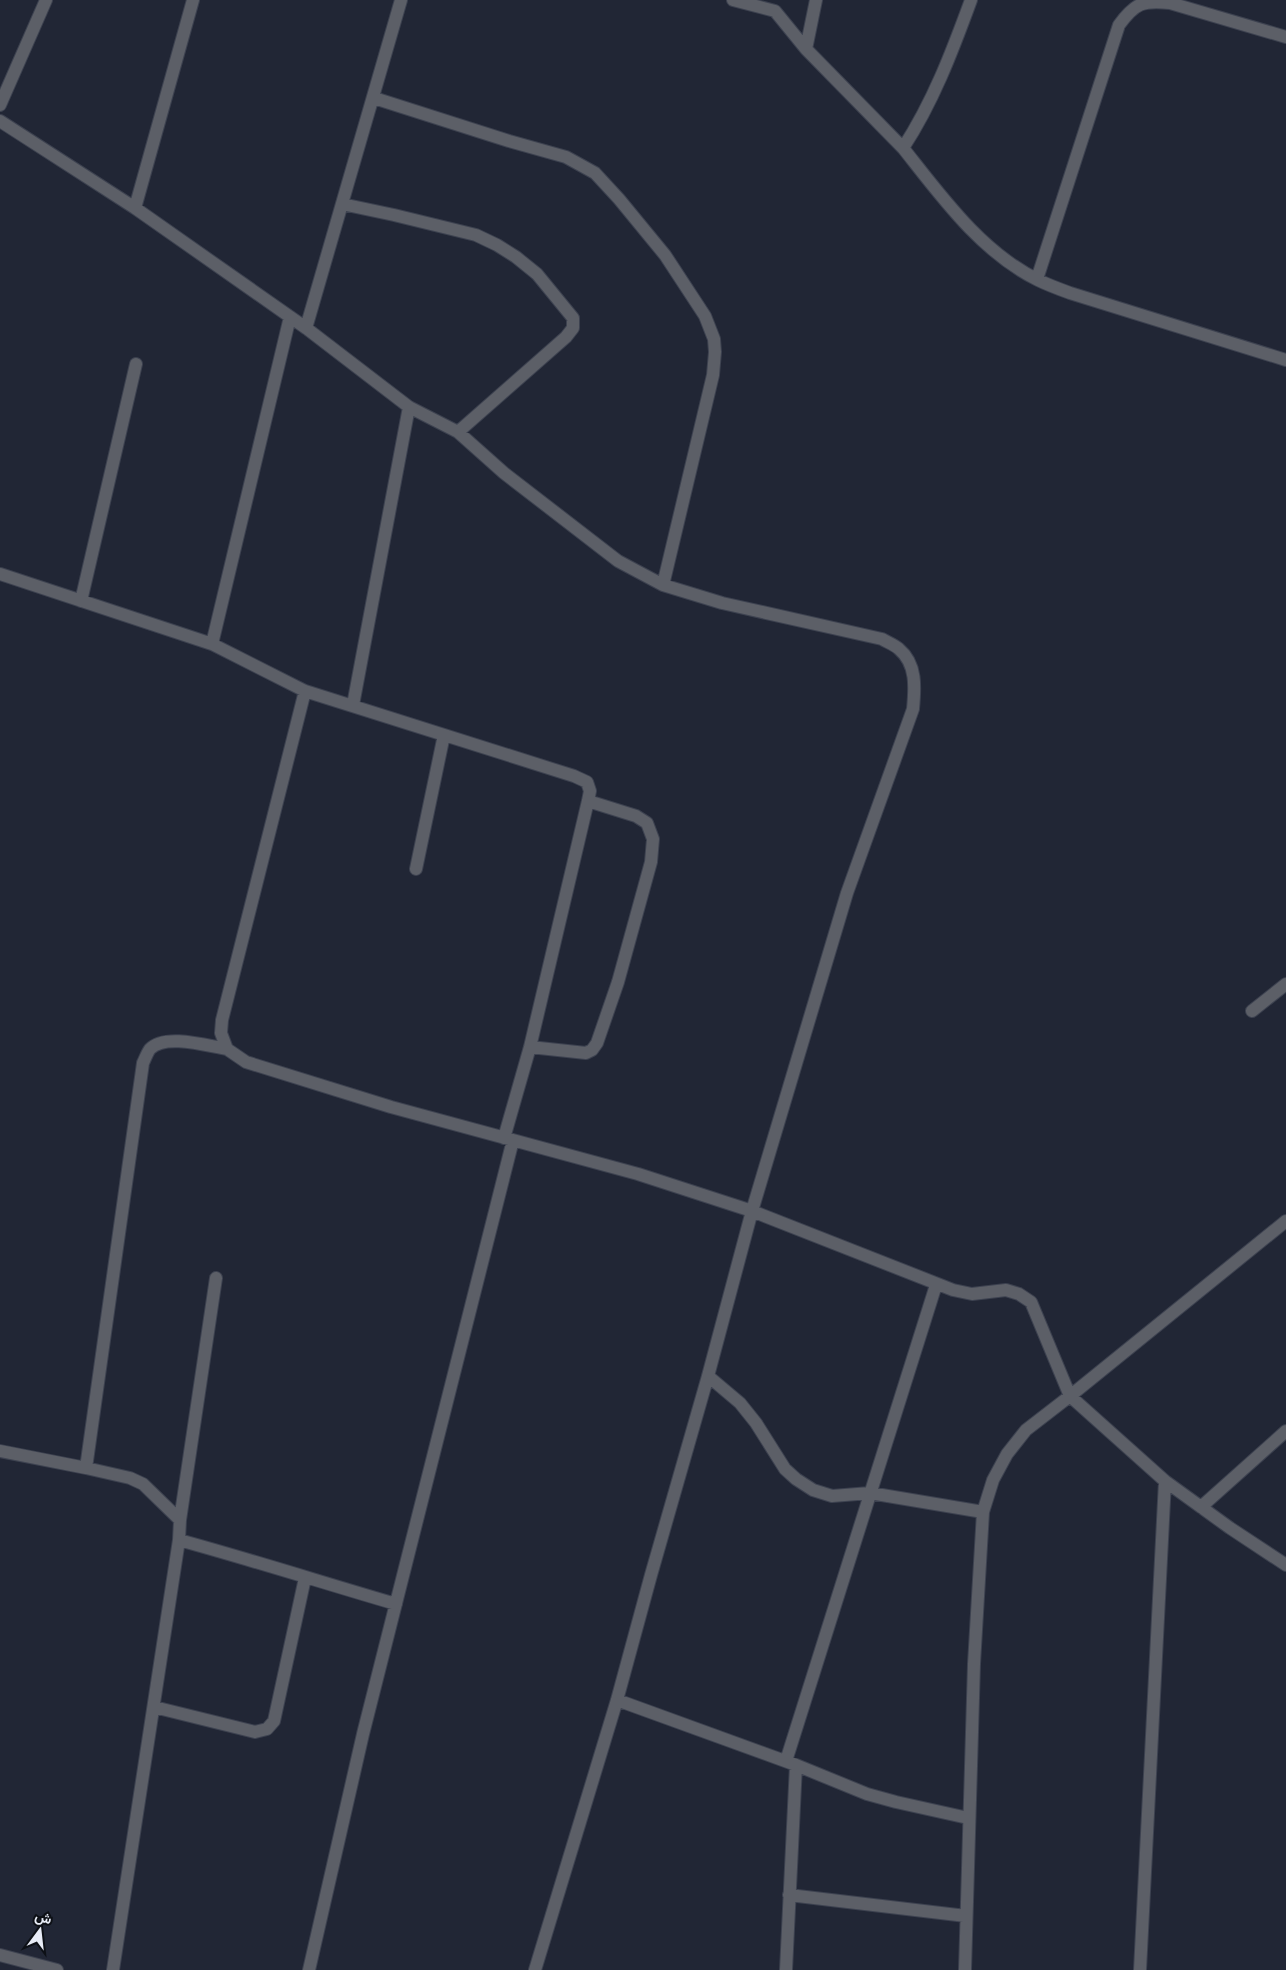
<svg xmlns="http://www.w3.org/2000/svg" width="1286" height="1970" font-family="'IBM Plex Sans',Vazirmatn,sans-serif">
<style>
.lines{fill:none;stroke-linecap:round;stroke-linejoin:round}
.minor-casing{stroke:#3d4250;stroke-width:14}
.minor{stroke:#5c5f67;stroke-width:12}
</style>
<rect width="100%" height="100%" fill="#212635"/>
<g class="lines">
<!-- minor casing -->
<g class="minor-casing">
<path id="minor" d="M733,0L775,11L806,49L903,148C933,102 952,52 971,0
M806,49L816,0
M374,98L509,141L566,157L595,173L619,199L665,255L705,316L714,339L715,352L713,375L663,585
M0,105L46,0
M0,121L135,208L306,328L409,407L458,432L504,473L618,561L663,585L722,603L882,639C887,642 895,645 899,649C917,664 915,688 913,709L847,893L752,1211L708,1376L651,1575L617,1700L535,1970
M903,148C941,196 981,252 1038,280C1048,285 1059,289 1070,293L1286,360
M342,204L394,215L476,235L497,245L516,257L537,274L573,318V328L566,337L458,432
M135,208L193,0
M1037,279L1119,25C1135,3 1143,0 1170,3L1286,37
M306,328L401,0
M0,574L212,644L305,691L574,776L587,782L590,791L588,801L530,1047L504,1138
M81,601L136,364
M212,644L290,317
M305,691L222,1020L221,1033L227,1049L246,1062L391,1107L638,1174L752,1211L953,1290L972,1294L1006,1290L1019,1294L1031,1302L1070,1396L1165,1481L1230,1528L1286,1565
M353,705L409,407
M416,869L444,735
M1252,1011L1286,984
M530,1047L586,1053L592,1050L597,1043L618,982L651,862L653,839L647,823L636,816L588,801
M708,1376L740,1403L756,1423L785,1469L796,1479L813,1490L832,1496L870,1493L983,1512
M0,1451L86,1468
M1201,1507L1286,1431
M180,1520L143,1484L130,1478L86,1468L143,1063C145,1059 147,1053 150,1049C165,1033 208,1046 227,1049
M179,1540C252,1560 324,1583 396,1604
M617,1700L796,1765L867,1794L896,1802L968,1818
M154,1707L255,1732L267,1729L274,1721L305,1578
M786,1761L936,1285
M789,1895L966,1916
M0,1955L57,1970
M113,1970L179,1540L180,1520L216,1278
M309,1970L363,1734L513,1140
M786,1970L796,1765
M965,1970L974,1664L983,1512L993,1480L1007,1454L1026,1430L1070,1396L1286,1221
M1140,1970L1165,1481"/>
</g>
<!-- minor -->
<use href="#minor" class="minor"/>
</g>
<!-- north arrow -->
<g transform="translate(40 1930) rotate(15)" stroke="#0d1016" stroke-width="4" paint-order="stroke">
<path d="M0-4L9 19L0 12L-9 19Z" fill="#e8ecf7"/>
<text y="-8" font-size="14" font-weight="bold" text-anchor="middle" fill="#e8ecf7">ش</text>
</g>
</svg>
